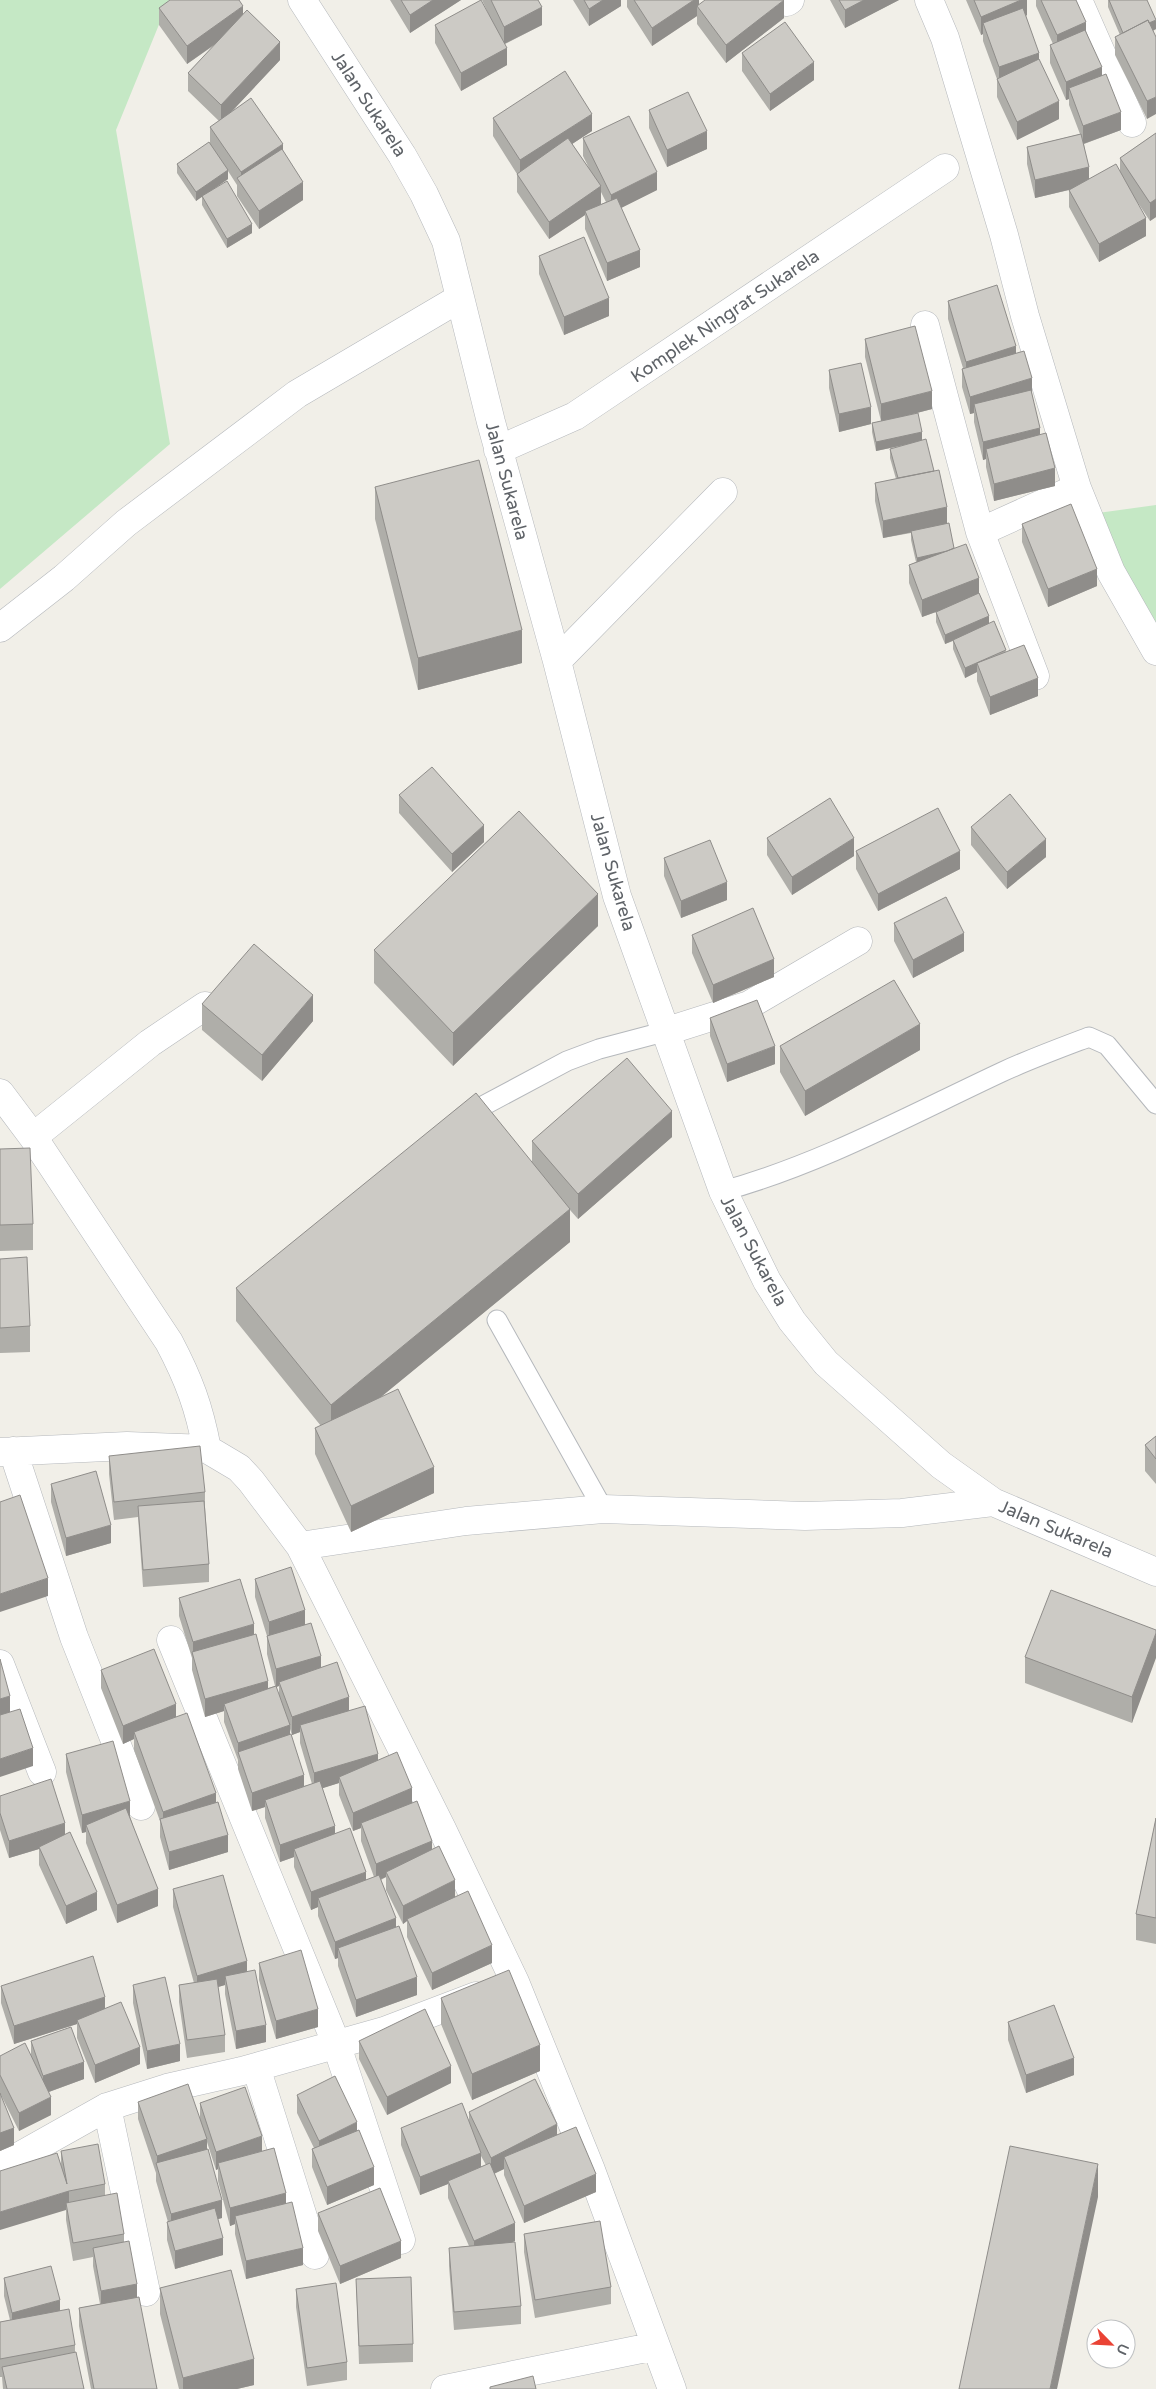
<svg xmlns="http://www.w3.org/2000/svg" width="1156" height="2389" font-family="'Varela Round',sans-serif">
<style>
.green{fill:#c5e8c5}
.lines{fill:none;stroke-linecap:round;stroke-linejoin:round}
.lane-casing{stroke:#b5b8bc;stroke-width:21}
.street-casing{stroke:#b5b8bc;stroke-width:29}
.lane{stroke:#fff;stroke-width:19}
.street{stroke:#fff;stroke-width:28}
.wall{fill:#afaea9;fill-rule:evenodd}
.shaded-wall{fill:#8f8d8a}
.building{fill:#cccac5;stroke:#8f8d8a}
.labels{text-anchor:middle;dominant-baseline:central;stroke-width:4;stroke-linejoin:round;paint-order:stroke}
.street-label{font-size:18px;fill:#5f6368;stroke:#fff}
</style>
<rect width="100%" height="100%" fill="#f1efe8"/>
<!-- green -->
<path class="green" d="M0,0H169L116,130L170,444L0,589Z
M1156,505V644L1098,513Z"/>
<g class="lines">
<!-- lane casing -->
<g class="lane-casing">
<path id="lane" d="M464,1116L567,1061L599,1049L667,1031
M723,1191C821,1164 910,1115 1002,1072C1030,1059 1060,1048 1089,1037L1107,1045L1156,1104
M497,1320L603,1509"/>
</g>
<!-- street casing -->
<g class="street-casing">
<path id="street" d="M302,0L402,155L424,194L446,241L491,422L557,661L617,896L723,1191L767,1281L792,1321L826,1363L941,1465L993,1502L1156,1572
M929,0L945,38L1004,235L1025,316L1077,488L1111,572L1156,651
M1078,0L1132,123
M787,2L790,0
M925,325L980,532L1035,676
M498,450L575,416L945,168
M980,532L1077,488
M0,628L64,578L126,523L297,394L460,298
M557,661L723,492
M667,1031L749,1005L858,941
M0,1093L33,1137L169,1342C189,1380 199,1407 207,1449
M33,1137L150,1043L205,1006
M13,1451L74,1637L141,1806
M0,1452L127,1446L207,1449L239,1468L251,1481L300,1546L442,1829L515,1982L591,2170L672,2389
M300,1546L466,1521L603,1509L805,1516L902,1513L993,1502
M171,1640L336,2043L401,2240
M0,1664L42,1772
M256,2067L315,2255
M107,2107L146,2292
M0,2167L107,2107L167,2088L242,2071L384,2031L476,1996
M445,2389L656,2346"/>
</g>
<!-- lane -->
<use href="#lane" class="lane"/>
<!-- street -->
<use href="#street" class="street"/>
</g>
<!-- wall -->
<path class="wall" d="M390,0H461L410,33Z
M482,0H538L542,25L505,44L507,65L461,91L435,43V25L489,15Z
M573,0H621V6L589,26Z
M627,0H699V5L784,18L726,63L697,24V16L652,46L627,7Z
M830,0H899L845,28Z
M966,0H1027V15L1026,16L1039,60L1059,119L1017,140L997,97V79L983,41V34L981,35Z
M1036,0H1076L1086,31L1121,130L1084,144L1089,179L1120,171V158L1156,133V217L1150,221L1136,200L1146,236L1099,262L1069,207V190L1035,198L1027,164V147L1080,134L1069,105V99L1066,100L1050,63V45L1053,44L1036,6Z
M1108,0H1147L1156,29L1153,31L1147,119L1115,55V37L1120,35L1108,7Z
M159,8L243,15L280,60L230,113L283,151L303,200L259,229L237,196V185L228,171V179L210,192L252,233L227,248L202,205V196L196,201L177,173V164L210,143V127L219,121L188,91V73L216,44L187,64L159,25Z
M742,53L814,80L770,111L742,71Z
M649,110L707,149L667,167L649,128Z
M493,118L592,131L572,144L589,168L583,156V138L657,190L621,208L640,267L607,281L585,229V215L549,239L517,192V174L493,136ZM601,192L606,202L597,206L601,204Z
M539,256L609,316L564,335L539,274Z
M948,301L1016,353L1032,394L1040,435L1055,486L994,501L986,467V459L983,460L974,422V413L970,414L962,387V369L963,368L948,319Z
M865,339L932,409L906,416L922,440L954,548L979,593L989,623L1006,652L1038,696L990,715L977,681V672L965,678L953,649V641L945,644L936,622V612L939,611L922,617L909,583V565L916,562L911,540V533L883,538L875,501V483L896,479L890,458V449L905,445L876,451L872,432V423L881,421L865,357Z
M829,370L871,424L839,432L829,388Z
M375,487L522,663L418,690L375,519Z
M1022,524L1097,586L1048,607L1022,542Z
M399,795L484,842L452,872L399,813Z
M971,827L1046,857L1007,889L971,845Z
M767,838L854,856L792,895L767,855Z
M856,851L960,869L878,911L856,869Z
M664,858L727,900L681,918L664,876Z
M894,923L964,951L913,978L894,941Z
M598,926L453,1066L374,983V950Z
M692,935L774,977L713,1003L692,953Z
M202,1004L313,1021L262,1081L202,1030Z
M710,1018L775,1064L727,1082L710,1036Z
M780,1046L920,1050L805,1116L780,1072Z
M672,1137L578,1219L570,1210V1242L379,1398L434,1493L351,1532L315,1454V1428L321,1426L236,1321V1288L532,1162V1141Z
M0,1149L33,1224V1250L0,1251Z
M0,1259L30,1326V1352L0,1353Z
M1156,1436V1484L1145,1471V1445Z
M109,1456L205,1492V1507L209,1564V1582L143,1587L138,1517L114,1520L109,1474Z
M51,1484L111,1543L66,1556L51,1502Z
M255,1579L305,1625L321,1667L349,1710L378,1760L412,1803L432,1850L455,1897L492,1963L432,1990L407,1937V1921L403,1924L386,1890V1877L381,1880L417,1995L356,2017L338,1966V1958L335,1959L318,1916V1907L311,1910L294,1867V1857L280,1862L265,1818V1807L252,1811L238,1769V1760L224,1722V1711L205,1717L192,1670V1658L179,1616V1598L254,1635L268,1688L275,1686L267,1654V1636L255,1597ZM279,1686V1696L276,1687ZM290,1729L292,1735L300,1732V1743L312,1784L304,1786L290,1734ZM339,1783V1795L353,1831L361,1828V1841L374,1877L366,1880L335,1833L322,1788Z
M1156,1630L1132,1723L1025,1683V1657Z
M101,1670L176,1717L216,1802L228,1852L169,1870L160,1837V1821L134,1750V1739L123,1744L101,1688Z
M66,1754L130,1816L158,1906L117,1923L86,1843V1832L82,1833L66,1772Z
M0,1796L97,1910L66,1924L39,1865V1849L9,1858L0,1830Z
M1156,1818V1944L1136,1940V1914Z
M173,1889L247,1971L266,2042L236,2049L225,1994V1985L218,1987L225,2035V2052L187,2058L179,2002V1985L194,1983L173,1907Z
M259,1963L318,2027L276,2039L259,1980Z
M133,1985L180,2061L147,2069L133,2003Z
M1,1986L105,2008L140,2064L95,2083L77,2038V2024L14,2044L1,2003Z
M441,1998L540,2071L472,2100L441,2024Z
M1008,2022L1074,2075L1026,2093L1008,2040Z
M31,2041L84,2079L49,2092L51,2115L19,2131L0,2093L14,2145L0,2151V2056H31Z
M359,2041L451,2083L387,2115L359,2059Z
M297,2095L374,2185L327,2205L312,2167V2149L314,2148L297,2113Z
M138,2102L200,2118V2103L262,2151L286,2204L303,2265L246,2279L235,2234V2224L230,2226L218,2181V2169L216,2170L207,2142V2149L222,2218L217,2219L223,2255L175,2269L167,2240V2222H168L156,2181V2173L138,2119Z
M469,2112L557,2134L596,2192L524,2223L504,2175V2169L494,2174L515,2241L512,2242L521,2306V2324L454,2330L449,2266V2248L469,2246L448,2198V2184L420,2195L401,2145V2128L469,2121ZM481,2156L486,2165L481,2167Z
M61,2151L105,2184V2195L124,2234V2242L137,2297L157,2389H91L79,2326V2308L100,2304L93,2266V2257L73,2261L66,2220V2210L61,2166Z
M318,2213L401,2258L340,2284L318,2231Z
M524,2234L611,2287V2304L535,2318L524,2252Z
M4,2278L60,2311L75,2345V2352L84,2389H3L2,2377H0V2322L10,2320L4,2296Z
M356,2279L413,2344V2362L359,2364Z
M160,2288L254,2385L237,2389H179L160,2314Z
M296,2289L347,2362V2380L307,2386L296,2307Z"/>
<!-- shaded-wall -->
<path class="shaded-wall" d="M433,0H461L410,33V15Z
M603,0H621V6L589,26V9Z
M694,0H699V8L697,6V16L652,46V28Z
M784,0V18L726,63V45Z
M864,0H899L845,28V10Z
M1021,0H1027V15L987,33L983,23V34L981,35V17Z
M243,6V24L187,64V46Z
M542,7V25L504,44V27Z
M1156,20V29L1124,43V34Z
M1086,22V40L1057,53V35Z
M280,42V60L221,123V105Z
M507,48V65L461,91V73Z
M1039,53V71L999,85V67Z
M814,62V80L770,111V94Z
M1102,67V85L1069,88V99L1066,100V82Z
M1156,97V114L1147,119V101Z
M1059,101V119L1017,140V122Z
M1121,112V130L1083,144V126Z
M592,114V131L520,178V160Z
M707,131V149L667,167V150Z
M283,144V162L241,184V172Z
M1089,167V185L1035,198V180Z
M228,170V179L196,201V192Z
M657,172V190L611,213V195Z
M303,182V200L259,229V211Z
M601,186V204L586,214L585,211V215L549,239V222Z
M1156,199V217L1150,221V203Z
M1146,218V236L1099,262V244Z
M252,224V233L227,248V239Z
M640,250V267L607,281V263Z
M609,298V316L564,335V317Z
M1016,346V364L966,379V362Z
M1032,378V396L974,404V413L970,414V397Z
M932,391V409L881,422V404Z
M871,407V424L839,432V414Z
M1040,428V446L986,449V459L983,460V442Z
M922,432V441L876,451V442Z
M1055,468V486L994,501V484Z
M947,507V525L883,538V521Z
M954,549L917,567V558Z
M1097,569V586L1048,607V589Z
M979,578V596L922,617V600Z
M989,616V625L945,644V635Z
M522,630V663L418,690V658Z
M977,663V672L965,678V668Z
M1038,678V696L990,715V697Z
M484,825V842L452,872V854Z
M854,838V856L792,895V877Z
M1046,839V857L1007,889V872Z
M960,851V869L878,911V894Z
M727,882V900L681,918V901Z
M598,894V926L453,1066V1033Z
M964,933V951L913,978V960Z
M774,959V977L713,1003V985Z
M313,995V1021L262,1081V1055Z
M920,1024V1050L805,1116V1091Z
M775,1046V1064L727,1082V1064Z
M672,1111V1137L578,1219V1194Z
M570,1209V1242L331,1438V1405Z
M434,1467V1493L351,1532V1506Z
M111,1525V1543L66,1556V1538Z
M48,1578V1596L0,1612V1594Z
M305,1610V1628L269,1640V1622Z
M254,1624V1641L193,1655V1642Z
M1156,1633V1658L1132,1723V1697Z
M321,1656V1674L279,1682V1686L276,1687V1669Z
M268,1681V1699L224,1704V1711L205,1717V1699Z
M10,1696V1714L0,1717V1699Z
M349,1697V1715L300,1725V1732L292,1735V1717Z
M176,1704V1722L134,1732V1739L123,1744V1726Z
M290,1725V1743L238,1753V1743Z
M33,1748V1766L0,1777V1759Z
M378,1754V1772L339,1777V1783L314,1791V1773Z
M304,1775V1793L265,1800V1807L252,1811V1793Z
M412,1788V1806L361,1823V1828L353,1831V1813Z
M216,1793V1811L163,1830V1812Z
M130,1801V1819L86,1825V1832L82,1833V1815Z
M65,1823V1841L39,1847V1849L9,1858V1841Z
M335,1826V1844L294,1849V1857L280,1862V1845Z
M228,1835V1852L169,1870V1852Z
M432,1841V1859L386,1872V1877L376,1881V1864Z
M366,1872V1889L318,1898V1907L311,1910V1892Z
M455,1880V1898L407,1919V1921L403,1924V1906Z
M158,1889V1906L117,1923V1905Z
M97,1892V1910L66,1924V1906Z
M396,1918V1935L338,1948V1958L335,1959V1942Z
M492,1945V1963L432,1990V1973Z
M247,1961V1979L225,1976V1985L197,1993V1976Z
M417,1977V1995L356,2017V2000Z
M105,1997V2015L77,2020V2024L14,2044V2026Z
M318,2009V2027L276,2039V2021Z
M266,2025V2042L236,2049V2031Z
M180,2044V2061L147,2069V2051Z
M540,2045V2071L472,2100V2074Z
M140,2047V2064L95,2083V2065Z
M1074,2058V2075L1026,2093V2075Z
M84,2062V2079L43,2094V2076Z
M451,2066V2083L387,2115V2097Z
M51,2097V2115L19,2131V2113Z
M357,2122V2140L319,2159V2141Z
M557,2124V2142L504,2157V2169L491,2175V2158Z
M14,2128V2145L0,2151V2133Z
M262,2136V2153L218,2163V2169L216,2170V2152Z
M207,2139V2157L157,2165V2156Z
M481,2153V2171L448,2181V2184L420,2195V2177Z
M1098,2164V2197L1057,2389H1050Z
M374,2167V2185L327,2205V2187Z
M596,2174V2192L524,2223V2206Z
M69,2191V2209L66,2203V2210L0,2230V2212Z
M286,2193V2211L235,2216V2224L230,2226V2208Z
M222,2200V2218L171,2232V2214Z
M515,2223V2241L474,2259V2241Z
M223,2238V2255L175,2269V2251Z
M401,2241V2258L340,2284V2266Z
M303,2248V2265L246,2279V2261Z
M137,2284V2301L101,2309V2291Z
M60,2300V2318L12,2330V2313Z
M254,2359V2385L237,2389H183V2378Z"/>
<!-- building -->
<path class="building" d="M170,0H239L243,6L187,46L159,8Z
M401,0H433L410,15Z
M481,0L507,48L461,73L435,25Z
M491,0H538L542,7L504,27Z
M584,0H603L589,9Z
M634,0H694L652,28Z
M705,0H784L726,45L697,6Z
M839,0H864L845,10Z
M974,0H1021L981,17Z
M1041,0H1076L1086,22L1057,35Z
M1109,0H1147L1156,20L1149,23L1148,20L1123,33Z
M1023,8L1039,53L999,67L983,23Z
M247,10L280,42L221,105L188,73Z
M1148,20L1156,37V97L1147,101L1115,37Z
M785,22L814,62L770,94L742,53Z
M1085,30L1102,67L1066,82L1050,45Z
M1039,59L1059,101L1017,122L997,79Z
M565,71L592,114L520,160L493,118Z
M1106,74L1121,112L1083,126L1069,88Z
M688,92L707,131L667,150L649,110Z
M251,98L283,144L241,172L210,127Z
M629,116L657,172L611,195L583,138Z
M1156,133V199L1150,203L1120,158Z
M1081,134L1089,167L1035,180L1027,147Z
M568,138L601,186L549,222L517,174Z
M209,142L228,170L196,192L177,164Z
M282,149L303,182L259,211L237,178Z
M1116,164L1146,218L1099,244L1069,190Z
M227,181L252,224L227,239L202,196Z
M617,198L640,250L607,263L585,211Z
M584,237L609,298L564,317L539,256Z
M997,285L1016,346L966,362L948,301Z
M915,326L932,391L881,404L865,339Z
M1024,351L1032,378L970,397L962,369Z
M861,363L871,407L839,414L829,370Z
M1031,390L1040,428L983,442L974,404Z
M918,413L922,432L876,442L872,423Z
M1046,433L1055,468L994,484L986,449Z
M926,439L934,471L898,478L890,449Z
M479,460L522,630L418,658L375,487Z
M939,470L947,507L883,521L875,483Z
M1071,504L1097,569L1048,589L1022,524Z
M949,523L954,548L947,551L917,558L911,531Z
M966,544L979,578L922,600L909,565Z
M979,593L989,616L945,635L936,612Z
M994,621L1006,650L965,668L953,640Z
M1024,645L1038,678L990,697L977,663Z
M432,767L484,825L452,854L399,795Z
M1010,794L1046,839L1007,872L971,827Z
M830,798L854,838L792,877L767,838Z
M938,808L960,851L878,894L856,851Z
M519,811L598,894L453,1033L374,950Z
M710,840L727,882L681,901L664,858Z
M946,897L964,933L913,960L894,923Z
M753,908L774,959L713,985L692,935Z
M254,944L313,995L262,1055L202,1004Z
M894,980L920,1024L805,1091L780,1046Z
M757,1000L775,1046L727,1064L710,1018Z
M627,1058L672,1111L578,1194L532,1141Z
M476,1093L570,1209L331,1405L236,1288Z
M30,1148L33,1224L0,1225V1149Z
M27,1257L30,1326L0,1328V1259Z
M398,1389L434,1467L351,1506L315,1428Z
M1156,1436V1459L1145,1445Z
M200,1446L205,1492L114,1502L109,1456Z
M96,1471L111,1525L66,1538L51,1484Z
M20,1495L48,1578L0,1594V1502Z
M204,1501L209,1564L143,1570L138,1506Z
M291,1567L305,1610L269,1622L255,1579Z
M240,1579L254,1624L193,1642L179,1598Z
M1051,1590L1156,1630V1633L1132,1697L1025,1657Z
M311,1623L321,1656L276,1669L267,1636Z
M256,1634L268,1681L205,1699L192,1652Z
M154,1649L176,1704L123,1726L101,1670Z
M0,1659L10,1696L0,1699Z
M337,1662L349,1697L292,1717L279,1682Z
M276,1686L290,1725L238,1743L224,1704Z
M365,1706L378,1754L314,1773L300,1725Z
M20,1709L33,1748L0,1759V1715Z
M187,1713L216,1793L163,1812L134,1732Z
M291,1734L304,1775L252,1793L238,1752Z
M113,1741L130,1801L82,1815L66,1754Z
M397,1752L412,1788L353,1813L339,1777Z
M51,1779L65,1823L9,1841L0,1813V1796Z
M320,1781L335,1826L280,1845L265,1800Z
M417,1801L432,1841L376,1864L361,1823Z
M218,1802L228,1835L169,1852L160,1819Z
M126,1808L158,1889L117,1905L86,1825Z
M1156,1818V1918L1136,1914Z
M350,1828L366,1872L311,1892L294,1849Z
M70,1832L97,1892L66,1906L39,1847Z
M439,1846L455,1880L403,1906L386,1872Z
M223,1875L247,1961L197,1976L173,1889Z
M379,1875L396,1918L335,1942L318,1898Z
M468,1891L492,1945L432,1973L407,1919Z
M399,1926L417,1977L356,2000L338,1948Z
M301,1950L318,2009L276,2021L259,1963Z
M93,1956L105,1997L14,2026L1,1986Z
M255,1970L266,2025L236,2031L225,1976Z
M509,1970L540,2045L472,2074L441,1998Z
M165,1977L180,2044L147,2051L133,1985Z
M217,1979L225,2035L187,2040L179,1985Z
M121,2002L140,2047L95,2065L77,2020Z
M1054,2005L1074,2058L1026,2075L1008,2022Z
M425,2009L451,2066L387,2097L359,2041Z
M71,2027L84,2062L43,2076L31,2041Z
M25,2043L51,2097L19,2113L0,2075V2056Z
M335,2076L357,2122L319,2141L297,2095Z
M535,2079L557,2124L491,2158L469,2112Z
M188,2084L207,2139L157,2156L138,2102Z
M245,2087L262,2136L216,2152L200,2103Z
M0,2093L14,2128L0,2133Z
M462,2103L481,2153L420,2177L401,2128Z
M576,2127L596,2174L524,2206L504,2157Z
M359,2130L374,2167L327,2187L312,2149Z
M98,2144L105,2184L69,2191L0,2212V2171L57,2153L67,2184L61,2151Z
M1010,2146L1098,2164L1050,2389H959Z
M274,2148L286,2193L230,2208L218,2163Z
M208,2149L222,2200L171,2214L156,2163Z
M490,2163L515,2223L474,2241L448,2181Z
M380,2188L401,2241L340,2266L318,2213Z
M117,2193L124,2234L73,2243L66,2203Z
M292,2202L303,2248L246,2261L235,2216Z
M215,2208L223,2238L175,2251L167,2222Z
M600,2221L611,2287L535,2300L524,2234Z
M129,2241L137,2284L101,2291L93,2248Z
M515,2242L521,2306L454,2312L449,2248Z
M51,2266L60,2300L12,2313L4,2278Z
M231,2270L254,2359L183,2378L160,2288Z
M411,2277L413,2344L359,2346L356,2279Z
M336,2283L347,2362L307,2368L296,2289Z
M139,2297L157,2389H94L79,2308Z
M69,2309L75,2345L0,2359V2322Z
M76,2352L84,2389H7L2,2367Z
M533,2376L536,2389H490V2387Z"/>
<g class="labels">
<!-- street labels -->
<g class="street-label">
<text transform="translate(369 104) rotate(57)">Jalan Sukarela</text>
<text transform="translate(725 316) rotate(-34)">Komplek Ningrat Sukarela</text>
<text transform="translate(507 481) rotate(75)">Jalan Sukarela</text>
<text transform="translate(613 872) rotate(74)">Jalan Sukarela</text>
<text transform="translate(754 1251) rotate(62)">Jalan Sukarela</text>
<text transform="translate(1056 1529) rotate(23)">Jalan Sukarela</text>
</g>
</g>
<!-- north arrow -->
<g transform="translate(1111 2344) rotate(114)"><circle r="24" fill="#ffffff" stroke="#bfc1c3"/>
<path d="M0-4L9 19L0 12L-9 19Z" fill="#ea4335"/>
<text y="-8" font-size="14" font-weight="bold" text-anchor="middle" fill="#5f6368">U</text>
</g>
</svg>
